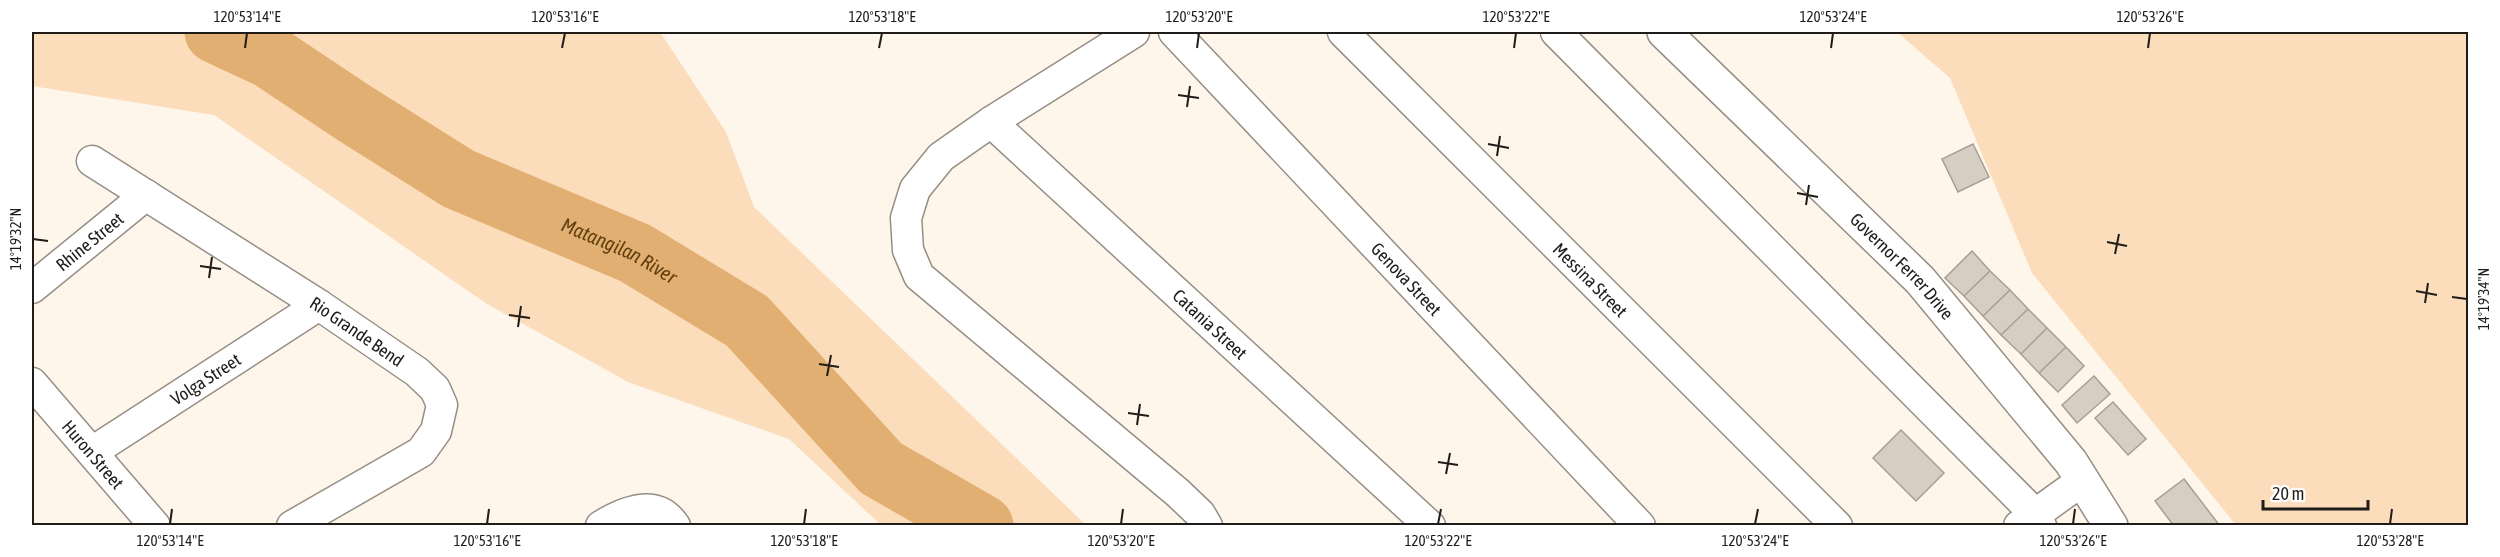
<svg xmlns="http://www.w3.org/2000/svg" width="2500" height="557" font-family="'Asap Condensed',sans-serif">
<style>
.green{fill:#fbddbb}
.lines{fill:none;stroke-linecap:round;stroke-linejoin:round}
.river{stroke:#e2af72;stroke-width:63}
.building{fill:#d6cdc3;stroke:#a79f95;stroke-width:1.5}
.street-casing{stroke:#968e85;stroke-width:33}
.secondary-casing{stroke:#968e85;stroke-width:36}
.street{stroke:#fff;stroke-width:30}
.secondary{stroke:#fff;stroke-width:33}
.ticks{fill:none;stroke:#1f1c19;stroke-width:2}
.labels{text-anchor:middle;dominant-baseline:central;stroke-width:4.5;stroke-linejoin:round;paint-order:stroke}
.street-label{font-size:18px;fill:#1f1c19;stroke:#fff}
.water-label{font-size:20px;font-style:italic;fill:#613f0f;stroke:#fff}
.neatline{fill:none;stroke:#1f1c19;stroke-width:2}
.ticks-label{font-size:15px;text-anchor:middle;fill:#1f1c19}
</style>
<rect width="100%" height="100%" fill="#fef5eb"/>
<!-- green -->
<path class="green" d="M32,32H660L726,132L754,207L1086,525H881L789,439L628,382L487,304L214,115L32,86Z
M1897,32H2468V525H2236L2032,273L1950,78Z"/>
<g class="lines">
<!-- river -->
<path class="river" id="s1" d="M216,32L270,57L354,113L459,179L635,253L747,321L881,468L982,526"/>
</g>
<!-- building -->
<path class="building" d="M1973,144L1989,177L1958,192L1942,159Z
M1972,251L1990,271L1964,296L1945,278Z
M1990,271L2010,290L1983,316L1964,296Z
M2010,290L2028,309L2001,335L1983,316Z
M2028,309L2047,328L2021,354L2001,335Z
M2047,328L2066,347L2039,373L2021,354Z
M2066,347L2084,366L2058,392L2039,373Z
M2094,376L2110,394L2077,423L2062,405Z
M2113,402L2146,439L2128,455L2095,418Z
M1901,430L1944,473L1916,501L1873,458Z
M2184,479L2220,526H2174L2155,501Z"/>
<g class="lines">
<!-- street casing -->
<g class="street-casing">
<g id="street">
<path d="M1134,32L991,122L941,157L915,189L906,218L908,250L919,276L1178,493L1200,514L1207,526"/>
<path id="s2" d="M1174,32L1640,526"/>
<path id="s3" d="M1343,32L1837,526"/>
<path d="M1556,32L2035,514L2041,526"/>
<path id="s4" d="M991,122L1430,526"/>
<path id="s5" d="M92,161L319,305L417,372L435,389L442,405L436,431L421,452L292,526"/>
<path id="s6" d="M32,288L146,195"/>
<path id="s7" d="M32,383L155,526"/>
<path id="s8" d="M92,452L319,305"/>
<path d="M601,526C624,512 656,498 675,526"/>
<path d="M2019,526L2083,480"/>
</g>
</g>
<!-- secondary casing -->
<g class="secondary-casing">
<g id="secondary">
<path id="s9" d="M1664,32L1920,280L2071,462L2111,526"/>
</g>
</g>
<!-- street -->
<use href="#street" class="street"/>
<!-- secondary -->
<use href="#secondary" class="secondary"/>
</g>
<!-- ticks -->
<path class="ticks" d="M245,48L247,33M562,48L565,33M879,48L882,33M1197,48L1199,33M1514,48L1516,33M1831,48L1833,33M2148,48L2150,33M1178,95L1199,98M1187,107L1190,86M1488,144L1509,148M1497,156L1500,136M1797,193L1818,197M1806,205L1809,185M33,239L48,241M2107,242L2127,246M2115,254L2119,234M200,266L221,269M209,278L212,257M2416,291L2437,295M2452,297L2467,299M2425,303L2428,283M509,315L530,318M518,327L521,306M819,364L839,367M827,376L831,355M1128,413L1149,416M1137,425L1140,404M1438,462L1458,465M1446,474L1450,453M170,524L172,509M487,524L489,509M804,524L806,509M1121,524L1123,509M1438,524L1441,509M1755,524L1758,509M2073,524L2075,509M2390,524L2392,509"/>
<g class="labels">
<!-- street labels -->
<g class="street-label">
<text stroke="none"><textPath href="#s6" startOffset="74">Rhine Street</textPath></text>
<text stroke="none"><textPath href="#s9" startOffset="334">Governor Ferrer Drive</textPath></text>
<text stroke="none"><textPath href="#s2" startOffset="339">Genova Street</textPath></text>
<text stroke="none"><textPath href="#s3" startOffset="350">Messina Street</textPath></text>
<text stroke="none"><textPath href="#s4" startOffset="298">Catania Street</textPath></text>
<text stroke="none"><textPath href="#s5" startOffset="315">Rio Grande Bend</textPath></text>
<text stroke="none"><textPath href="#s8" startOffset="135">Volga Street</textPath></text>
<text stroke="none"><textPath href="#s7" startOffset="94">Huron Street</textPath></text>
</g>
<!-- water labels -->
<g class="water-label">
<text stroke="none"><textPath href="#s1" startOffset="460">Matangilan River</textPath></text>
</g>
</g>
<!-- border -->
<rect width="2500" height="557" fill="none" stroke="#ffffff" stroke-width="66"/>
<!-- scale -->
<path d="M2263 500v9h105v-9" fill="none" stroke="#1f1c19" stroke-width="3"/>
<text x="2272" y="500" font-size="18" fill="#1f1c19" stroke="#ffffff" stroke-width="4.5" paint-order="stroke">20 m</text>
<rect x="33" y="33" width="2434" height="491" class="neatline"/>
<g class="ticks-label">
<text x="247" y="22">120°53'14"E</text>
<text x="565" y="22">120°53'16"E</text>
<text x="882" y="22">120°53'18"E</text>
<text x="1199" y="22">120°53'20"E</text>
<text x="1516" y="22">120°53'22"E</text>
<text x="1833" y="22">120°53'24"E</text>
<text x="2150" y="22">120°53'26"E</text>
<text transform="translate(16 239) rotate(-90)" y="5">14°19'32"N</text>
<text transform="translate(2484 299) rotate(-90)" y="5">14°19'34"N</text>
<text x="170" y="546">120°53'14"E</text>
<text x="487" y="546">120°53'16"E</text>
<text x="804" y="546">120°53'18"E</text>
<text x="1121" y="546">120°53'20"E</text>
<text x="1438" y="546">120°53'22"E</text>
<text x="1755" y="546">120°53'24"E</text>
<text x="2073" y="546">120°53'26"E</text>
<text x="2390" y="546">120°53'28"E</text>
</g>
</svg>
